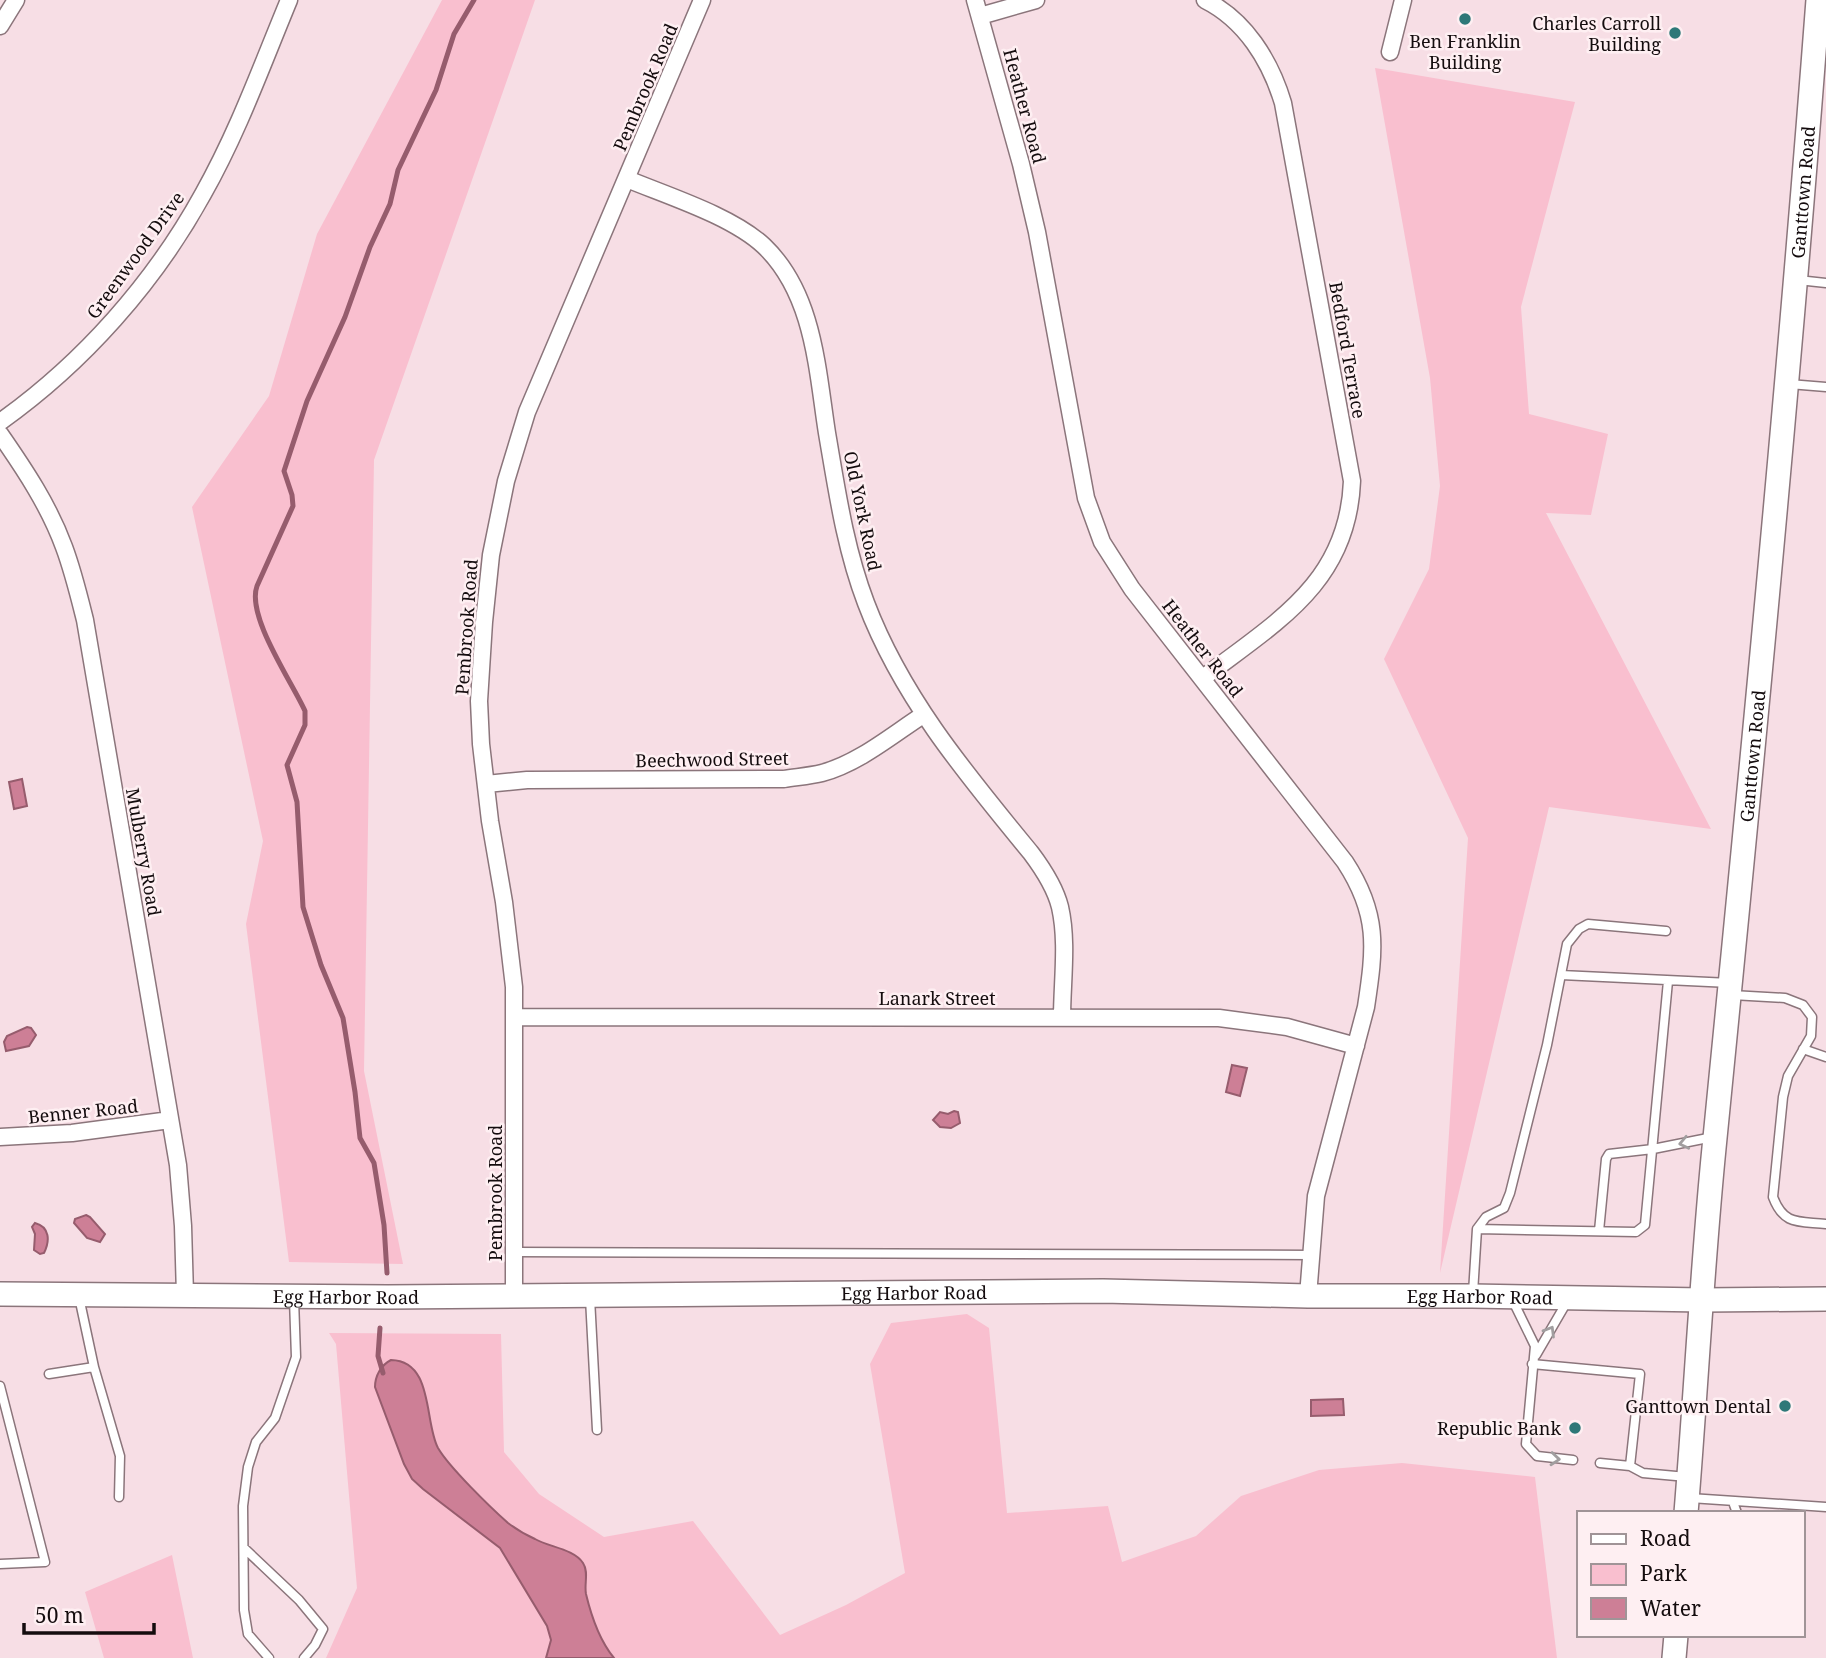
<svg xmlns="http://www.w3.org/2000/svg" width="1826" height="1658" font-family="'Noto Serif',serif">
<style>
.green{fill:#f9bfcf}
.water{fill:#cd7f96;stroke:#965c6d;stroke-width:2}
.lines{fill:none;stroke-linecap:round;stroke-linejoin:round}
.stream{stroke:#965c6d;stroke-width:5}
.lane-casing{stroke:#8b757b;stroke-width:11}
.street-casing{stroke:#8b757b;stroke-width:19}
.secondary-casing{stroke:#8b757b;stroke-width:26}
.lane{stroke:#fff;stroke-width:8}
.street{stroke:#fff;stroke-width:16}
.secondary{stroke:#fff;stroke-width:23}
.oneway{stroke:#a19e9f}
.poi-dot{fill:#2e7878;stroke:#feeff2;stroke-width:2.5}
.labels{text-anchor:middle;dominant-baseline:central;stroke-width:5;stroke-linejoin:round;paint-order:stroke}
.poi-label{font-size:18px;fill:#140c0e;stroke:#feeff2;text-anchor:end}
.street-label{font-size:18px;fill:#140c0e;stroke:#feeff2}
</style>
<rect width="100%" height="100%" fill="#f7dee5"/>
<!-- green -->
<path class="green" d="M442,0H535L374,460L364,1071L403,1264L289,1262L246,924L263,841L192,507L269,396L317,234Z
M1375,68L1575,102L1521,307L1529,414L1608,434L1591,515L1546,513L1711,829L1549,807L1440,1273L1468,838L1384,659L1429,569L1440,486L1430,378Z
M967,1314L989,1328L1007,1513L1108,1506L1122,1562L1196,1536L1241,1496L1319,1470L1402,1463L1535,1477L1557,1658H326L357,1588L336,1344L329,1333L501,1334L504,1452L539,1494L604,1537L693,1521L780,1635L846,1605L905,1573L870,1364L891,1323Z
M172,1555L193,1658H104L85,1592Z"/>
<!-- water -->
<path class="water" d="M22,779L27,806L14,809L9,782Z
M27,1027L31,1028L36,1035L29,1046L6,1051L4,1042L7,1036Z
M1232,1065L1247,1068L1240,1096L1226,1092Z
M954,1111L958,1112L960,1123L951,1128L940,1127L933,1120L940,1112L948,1114Z
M86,1215L90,1217L105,1234L100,1242L87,1238L74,1223L75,1219Z
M35,1223C50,1227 50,1241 44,1253L40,1254L34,1250L35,1234L32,1227Z
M391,1360C434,1361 424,1422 438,1448C449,1467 490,1507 508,1523C516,1529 526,1535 535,1539C549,1547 574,1549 583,1563C589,1572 584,1584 586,1594C591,1615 600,1641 614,1658H546L551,1640L547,1626L500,1548L423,1489L412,1479L404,1464L375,1387C375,1376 381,1365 391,1360Z
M1343,1399L1344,1415L1311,1416V1400Z"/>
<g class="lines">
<!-- stream -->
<path class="stream" d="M387,1273L384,1225L374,1163L360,1138L355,1092L343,1018L321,965L303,907L297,802L287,765L305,725V711C292,682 246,616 257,586L293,506L292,495L284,471L307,401L345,317L370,247L390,204L398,170L436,90L454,34L474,0
M380,1328L378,1356L383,1373"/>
<!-- lane casing -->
<g class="lane-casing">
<path id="lane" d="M1798,280L1826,283
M1789,384L1826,387
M1561,975L1730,983
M1732,995L1785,998L1803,1005L1812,1017L1811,1036L1788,1076L1783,1097L1773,1197C1784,1226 1799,1221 1826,1224
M1803,1049L1826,1057
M1477,1229L1636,1232L1645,1225L1668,981
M1599,1231L1606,1159L1609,1154L1653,1149L1713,1137
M515,1252L1311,1255
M1473,1293L1477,1229L1486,1217L1504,1208L1510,1193L1547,1045L1567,944L1579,929L1588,924L1666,931
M590,1298L597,1430
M1512,1299L1535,1346L1526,1444L1537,1456L1573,1460
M1536,1355L1568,1300
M1532,1364L1640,1374L1630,1466L1643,1473L1687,1477
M94,1367L120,1456L119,1497
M49,1374L94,1367L79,1297
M0,1386L45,1562L0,1564
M1600,1463L1630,1466
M1690,1498L1826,1507
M1733,1502L1737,1513
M244,1548L299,1600L323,1629L315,1645L304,1658
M269,1658L248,1634L244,1610L243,1506L248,1467L256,1442L275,1418L296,1357L294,1299"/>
</g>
<!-- street casing -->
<g class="street-casing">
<path id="street" d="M975,0L1021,164L1037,232L1086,498L1102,542L1132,589L1345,862C1379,914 1375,948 1366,1007L1316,1196L1308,1296
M980,16L1036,0
M0,26L16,0
M1390,52L1403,0
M627,179C668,196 732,216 764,246C814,294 817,369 827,433C837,491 845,548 866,603C902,698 967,775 1031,853C1043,869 1055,887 1060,907C1068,942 1062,982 1062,1018
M0,422C83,363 154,283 203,194C238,132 262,65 289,0
M0,434C25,470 49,506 64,547C73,571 79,596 85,620L178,1165L183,1226L185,1295
M1203,678C1276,622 1348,583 1352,481L1283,103C1270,60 1245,20 1205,0
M486,784L527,780L784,779C796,777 810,776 822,773C859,763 892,735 923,715
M515,1017L1219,1018L1287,1027L1356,1046
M0,1137L72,1133L170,1120
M514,1295V987L504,902L490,821L481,744L479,701L484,622L491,555L506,481L527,412L702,0"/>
</g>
<!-- secondary casing -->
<g class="secondary-casing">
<g id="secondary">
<path id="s1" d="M0,1294L388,1297L1103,1291L1308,1296H1472L1703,1300L1826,1299"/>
<path id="s2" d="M1686,1513C1696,1391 1702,1269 1714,1148C1752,765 1789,383 1818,0"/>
<path d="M1674,1658L1676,1635"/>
</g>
</g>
<!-- lane -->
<use href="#lane" class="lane"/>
<!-- street -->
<use href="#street" class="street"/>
<!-- secondary -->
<use href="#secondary" class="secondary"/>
</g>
<!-- one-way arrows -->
<defs><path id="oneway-chevron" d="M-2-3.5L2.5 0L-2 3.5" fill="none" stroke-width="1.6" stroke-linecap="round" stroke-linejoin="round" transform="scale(1.75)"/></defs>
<g class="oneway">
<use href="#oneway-chevron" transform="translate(1684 1143) rotate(168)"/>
<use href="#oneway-chevron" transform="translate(1550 1331) rotate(-59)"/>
<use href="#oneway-chevron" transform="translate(1555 1459) rotate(5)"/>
</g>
<!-- markers -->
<g class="poi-dot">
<circle cx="1465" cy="19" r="7"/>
<circle cx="1675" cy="33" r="7"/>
<circle cx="1785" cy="1406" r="7"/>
<circle cx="1575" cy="1428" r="7"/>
</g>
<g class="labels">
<!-- poi labels -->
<g class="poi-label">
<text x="1661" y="23">Charles Carroll<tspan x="1661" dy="21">Building</tspan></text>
<text x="1465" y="41" text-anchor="middle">Ben Franklin<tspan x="1465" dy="21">Building</tspan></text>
<text x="1771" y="1406">Ganttown Dental</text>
<text x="1561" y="1428">Republic Bank</text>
</g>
<!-- street labels -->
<g class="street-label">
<text transform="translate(645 87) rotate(-67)">Pembrook Road</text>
<text transform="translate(1025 106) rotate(75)">Heather Road</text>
<text stroke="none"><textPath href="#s2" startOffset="1326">Ganttown Road</textPath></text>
<text transform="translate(135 255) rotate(-54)">Greenwood Drive</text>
<text transform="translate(1348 350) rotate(80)">Bedford Terrace</text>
<text transform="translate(863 511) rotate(78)">Old York Road</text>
<text transform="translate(466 627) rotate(-86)">Pembrook Road</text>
<text transform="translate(1203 648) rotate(52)">Heather Road</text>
<text stroke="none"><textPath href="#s2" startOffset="760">Ganttown Road</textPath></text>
<text transform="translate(712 759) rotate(-1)">Beechwood Street</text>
<text transform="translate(144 852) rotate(80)">Mulberry Road</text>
<text x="937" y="998">Lanark Street</text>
<text transform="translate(83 1111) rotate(-6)">Benner Road</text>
<text transform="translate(495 1193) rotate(-90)">Pembrook Road</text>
<text stroke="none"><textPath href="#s1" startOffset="914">Egg Harbor Road</textPath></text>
<text stroke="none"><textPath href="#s1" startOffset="346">Egg Harbor Road</textPath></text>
<text stroke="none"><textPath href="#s1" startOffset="1480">Egg Harbor Road</textPath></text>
</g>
</g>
<!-- legend -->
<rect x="1577" y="1511" width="228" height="126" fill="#feeff2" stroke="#a09497" stroke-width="2"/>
<rect x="1591" y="1534" width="35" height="10" fill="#ffffff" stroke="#a09497" stroke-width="2"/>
<text x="1640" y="1546" font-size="21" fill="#140c0e">Road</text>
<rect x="1591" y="1564" width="35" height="21" fill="#f9bfcf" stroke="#a09497" stroke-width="2"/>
<text x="1640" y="1581" font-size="21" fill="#140c0e">Park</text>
<rect x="1591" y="1598" width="35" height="21" fill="#cd7f96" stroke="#a09497" stroke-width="2"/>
<text x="1640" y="1616" font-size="21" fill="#140c0e">Water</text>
<!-- scale -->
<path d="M24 1623v10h130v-10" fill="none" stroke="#140c0e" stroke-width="3.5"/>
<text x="35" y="1623" font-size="21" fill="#140c0e" stroke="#feeff2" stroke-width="5" paint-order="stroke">50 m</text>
</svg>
